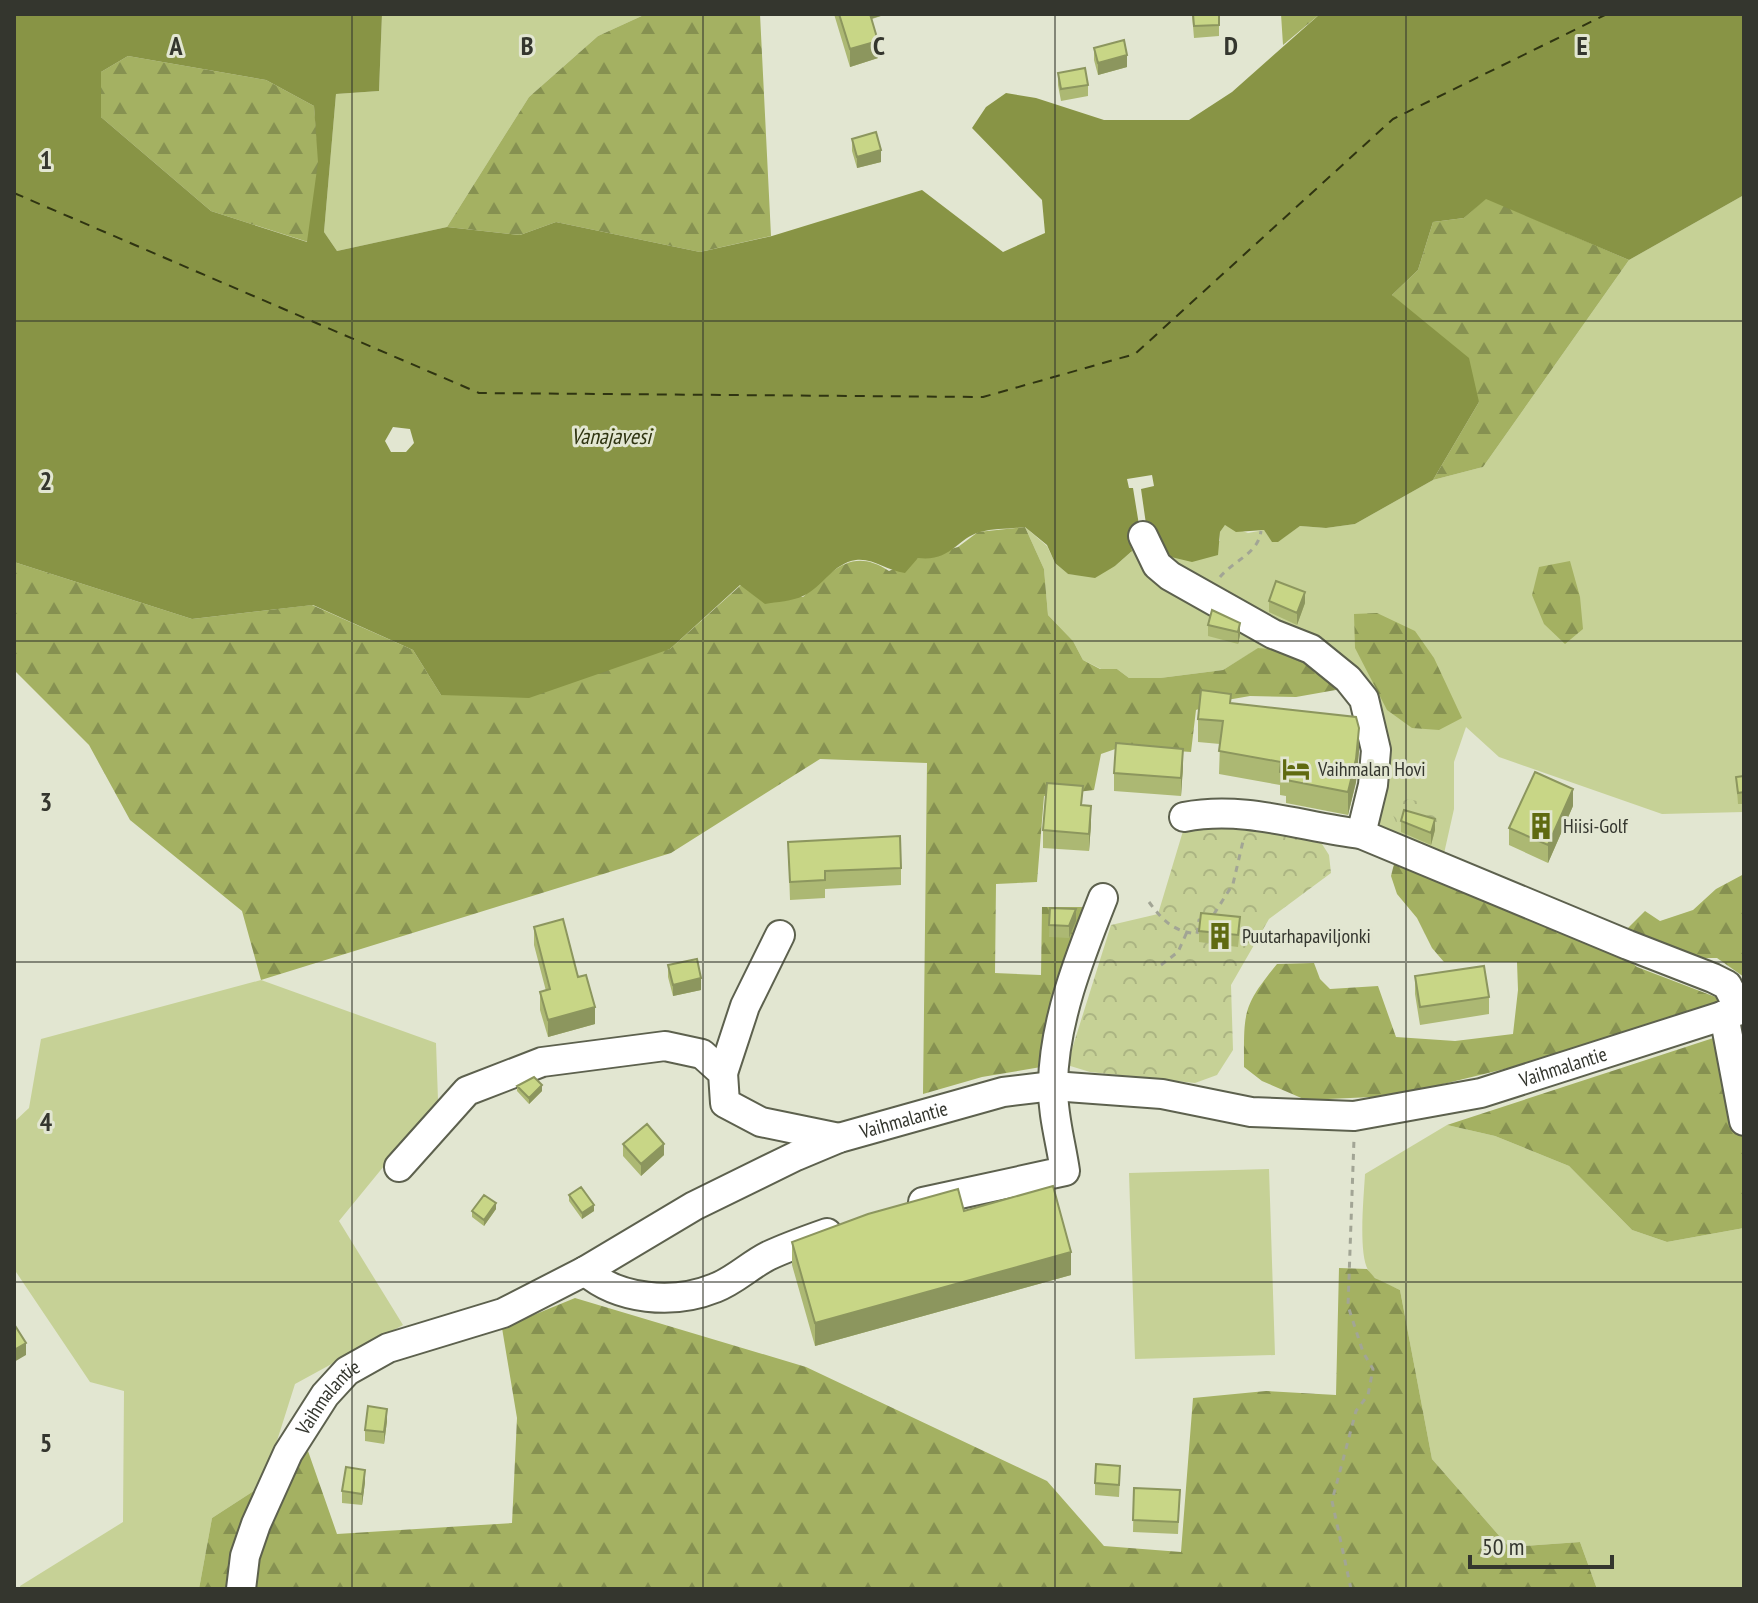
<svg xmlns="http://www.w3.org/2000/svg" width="1758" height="1603" font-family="'PT Sans Narrow',sans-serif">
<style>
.grass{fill:#c6d196}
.forest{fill:url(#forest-firs)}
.park{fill:url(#park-crowns)}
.water{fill:#889445;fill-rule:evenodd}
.pier{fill:#e2e6d1}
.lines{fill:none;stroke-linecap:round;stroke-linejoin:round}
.ferry{stroke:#2f3411;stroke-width:2;stroke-dasharray:10 8;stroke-linecap:butt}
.minor-casing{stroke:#5d614e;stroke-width:32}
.path{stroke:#a2a595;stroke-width:3;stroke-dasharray:6 6;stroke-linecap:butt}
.minor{stroke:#fff;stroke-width:28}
.wall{fill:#acb873}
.shaded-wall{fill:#8c965e}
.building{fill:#c8d686;stroke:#8c965e;stroke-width:2}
.grid{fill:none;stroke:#34362e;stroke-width:2;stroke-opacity:0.55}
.labels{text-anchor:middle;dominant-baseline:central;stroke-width:6;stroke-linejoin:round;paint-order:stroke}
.poi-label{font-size:20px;fill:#34362e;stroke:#e2e6d1;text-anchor:start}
.street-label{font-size:20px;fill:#34362e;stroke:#e2e6d1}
.water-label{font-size:22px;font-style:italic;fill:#2f3411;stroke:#e2e6d1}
.grid-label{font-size:26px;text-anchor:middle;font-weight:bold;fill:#34362e;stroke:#e2e6d1;stroke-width:6;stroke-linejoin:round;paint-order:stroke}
</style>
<defs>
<pattern id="forest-firs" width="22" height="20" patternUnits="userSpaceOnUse" patternTransform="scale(2)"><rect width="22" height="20" fill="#a4b162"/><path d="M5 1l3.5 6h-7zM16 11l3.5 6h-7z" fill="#869151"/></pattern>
<pattern id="park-crowns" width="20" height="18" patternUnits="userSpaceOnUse" patternTransform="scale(2)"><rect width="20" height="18" fill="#c6d196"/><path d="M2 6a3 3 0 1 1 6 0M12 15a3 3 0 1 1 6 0" fill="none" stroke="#abb482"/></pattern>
</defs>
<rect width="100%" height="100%" fill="#e2e6d1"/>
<!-- grass -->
<path class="grass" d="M382,14H646L598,36L529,97L447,227L337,251L324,232L336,94L379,91Z
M1744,195V812L1662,814L1499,757L1466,727L1454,762V809L1443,858L1388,839L1374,813L1382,759L1347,688L1259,648L1223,670L1160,678H1129L1117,669H1101L1083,660L1073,641L1048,615L1044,569L1025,527L1047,546L1055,563L1068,574L1081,575L1115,566L1131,552L1129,541L1136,536L1220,541V532L1225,525L1248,533L1264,530L1272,541L1283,538L1300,526L1326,528L1355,524L1433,480L1483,467L1629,260Z
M261,980L436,1043L438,1100L339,1221L403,1325L295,1384L263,1485L212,1518L199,1589H21L20,1586L123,1522L124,1391L90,1382L14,1269V1122L29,1108L41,1039Z
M1447,1125L1495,1136L1569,1166L1632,1230L1667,1242L1744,1228V1532L1742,1536L1744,1538V1589H1597L1580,1542L1509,1547L1432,1459L1400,1290C1390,1285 1373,1280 1368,1270C1358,1252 1364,1195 1365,1174Z
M1269,1169L1275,1355L1135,1359L1129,1173Z"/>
<!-- forest -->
<path class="forest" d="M646,14H760L771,236L700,252L556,222L520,235L447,227L529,97L598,36Z
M1281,14H1320L1283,45Z
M128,56L266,80L314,106L319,162L308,242L211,211L101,117V72Z
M1486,198L1629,260L1483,467L1433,480L1479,402L1392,295L1418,270L1433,222L1464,218Z
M1025,527L1044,569L1048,615L1073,641L1083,660L1100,669H1117L1129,678H1160L1223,670L1258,648L1289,651L1347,688L1296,697L1250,696L1221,701L1196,710L1191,752L1121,747L1101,754L1094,790L1044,796L1037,882L996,884L995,973L1041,975L1042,907H1085L1041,1067L982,1077L923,1094L927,763L820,759L671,853L261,980L242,911L130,820L89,745L14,670V562L192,619L312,605L413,650L441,695L670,649L741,585L803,597C832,572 851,546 889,571L918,558L958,547L978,532Z
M1570,561L1580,597L1583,629L1565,644L1544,624L1532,595L1539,567Z
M1377,613L1415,631L1434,658L1462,718L1439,730L1412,728L1387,710L1355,648L1354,614Z
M1395,860L1501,908L1596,938L1613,947L1637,967L1726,1001L1529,1063L1394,1096L1306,1100L1262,1081L1244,1067C1244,1012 1242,1007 1277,964L1314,963L1320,979L1330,989L1378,986L1396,1037L1455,1041L1513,1034L1518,990L1517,962H1444L1432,948L1417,918L1397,894L1391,876Z
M1744,874V977L1717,958H1700L1625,931L1645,911L1660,921L1693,910L1716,889Z
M1744,1028V1228L1667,1242L1632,1230L1569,1166L1495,1136L1447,1125Z
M1339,1268L1367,1269L1375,1278L1400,1290L1432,1459L1509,1547L1580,1542L1597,1589H199L212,1518L263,1485L308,1451L337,1534L512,1523L517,1418L502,1328L575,1298L806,1367L1047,1481L1104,1546L1181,1552L1193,1398L1266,1391L1336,1395Z"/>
<!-- park -->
<path class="park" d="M1409,799L1443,808L1438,825L1411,817L1396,822L1393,815L1403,801Z
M1208,823L1317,836L1329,855L1331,873L1269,919L1231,985L1233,1050L1217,1075L1195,1083L1090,1072L1067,1065L1111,925L1158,914L1183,831Z"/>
<!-- water -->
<path class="water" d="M14,14H382L379,91L336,94L324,232L337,251L447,227L520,235L556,222L700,252L772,236L922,190L1003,252L1045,233L1042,200L972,128L986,107L1006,93L1036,98L1104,120H1189L1232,92L1320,14H1744V195L1629,260L1486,199L1464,218L1433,222L1418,270L1392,295L1469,358L1479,402L1433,480L1355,524L1326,528L1300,526L1278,542H1272L1264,530L1236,532L1225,525L1220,532L1218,555L1192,562L1171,557L1160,542L1136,536L1129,541L1132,551L1115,566L1095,578L1068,574L1055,563L1047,545L1025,527C1010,529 994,528 980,532C956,539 951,562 918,558L905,573C887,571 874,558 856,560C833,563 823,587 803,596C793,601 776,602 765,604L740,585L670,649L529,698L441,695L413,650L313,605L192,619L14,562ZM128,56L266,80L314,106L318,162L307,242L211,211L101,117V72ZM393,427L410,429L414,443L406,452H391L385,441Z"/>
<!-- pier -->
<path class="pier" d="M1152,475L1154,486L1141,489L1146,524L1139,525L1133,488H1129L1127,479Z"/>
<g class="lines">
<!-- ferry -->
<path class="ferry" d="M14,193L479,393L983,397L1135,354L1393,119L1607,14"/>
<!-- minor casing -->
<g class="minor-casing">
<g id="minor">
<path d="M1143,536L1157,565L1170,576L1273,634L1311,649L1348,679L1364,699L1376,750L1373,785L1361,834"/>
<path d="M1184,817C1245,805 1302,827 1361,834L1628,945L1713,978L1727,985L1740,1010"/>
<path d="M1724,1015L1744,1121"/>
<path d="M723,1073L745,1006L780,935"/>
<path d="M399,1167L467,1091L542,1062L665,1046L702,1054L723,1073L725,1103L761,1122L839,1138"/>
<path d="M923,1202L1065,1171C1061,1143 1052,1113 1053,1084C1054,1021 1080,956 1103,898"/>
<path d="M585,1271C619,1300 673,1305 715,1288C734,1281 750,1265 768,1256C787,1247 807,1240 827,1233"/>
<path id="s1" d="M241,1589L245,1556L256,1524L288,1453L325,1395L347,1371L388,1348L503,1313L585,1271L694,1206L796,1156L839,1138L1003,1092L1053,1086L1162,1094L1251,1112L1354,1116L1481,1093L1744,1009"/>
</g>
</g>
<!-- path -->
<path class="path" d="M1220,577C1234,560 1258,554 1261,531
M1149,902C1163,921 1173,931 1197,934L1199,920H1204
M1214,914L1233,884L1244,837
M1161,965L1178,952L1187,932
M1351,1589L1332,1501L1356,1411L1368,1395L1373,1369L1363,1352L1348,1306L1354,1139"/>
<!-- minor -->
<use href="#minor" class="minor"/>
</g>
<!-- wall -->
<path class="wall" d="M834,14H887L872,19L878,58L850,67Z
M1192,14H1219V36L1194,38Z
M1094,48L1127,67L1098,75L1094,60Z
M1058,73L1088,85V96L1061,101L1058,85Z
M852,139L881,162L857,168L852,151Z
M1269,601L1305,603L1297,625L1269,612Z
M1212,610L1240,635L1238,644L1208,636V625Z
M1231,703L1359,751L1356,782L1348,815L1286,803V796L1280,795V785L1219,774L1220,744L1198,742V719Z
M1183,766L1181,796L1114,791V773Z
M1744,776V804H1738L1736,777Z
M1083,805L1091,824L1089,851L1043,848V830Z
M1573,806L1548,863L1509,845V828Z
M1401,821L1435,830L1431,845L1401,832Z
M788,842L901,868V885L825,889V898L790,900Z
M1050,908L1076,921L1069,938L1049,937Z
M534,927L578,977L595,1024L548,1037L540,1010V992L546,991L534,945Z
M1240,929L1238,947L1199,942V931Z
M668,965L701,990L673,996L668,977Z
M1415,976L1489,997V1014L1420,1025L1415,994Z
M517,1086L542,1091L529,1104L517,1091Z
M623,1144L664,1155L641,1176L623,1156Z
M569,1195L594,1211L582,1219L569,1201Z
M496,1209L484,1226L472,1217V1211Z
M964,1211L1071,1275L815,1346L792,1265V1242Z
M387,1421L384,1444L365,1441V1430Z
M1120,1478L1119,1497L1095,1495V1483Z
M365,1482L362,1505L342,1503V1491Z
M1134,1488L1180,1490L1178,1534L1133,1532Z"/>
<!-- shaded-wall -->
<path class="shaded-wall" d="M867,14H887L867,20Z
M878,41V58L850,67V49Z
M1127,55V67L1098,75V63Z
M881,150V162L857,168V157Z
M1305,592V603L1297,625V613Z
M1240,623V635L1238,644V632Z
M1359,728V751L1356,782L1348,815V792Z
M1183,749V766L1181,796V778Z
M1573,789V806L1548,863V845Z
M1091,806V824L1089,851V834Z
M1435,819V830L1431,845V833Z
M1076,909V921L1069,938V926Z
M701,978V990L673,996V985Z
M595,1007V1024L548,1037V1020Z
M542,1085V1091L529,1104V1098Z
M664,1144V1155L641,1176V1164Z
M496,1203V1209L484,1226V1220Z
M594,1205V1211L582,1219V1213Z
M1071,1252V1275L815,1346V1323Z
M26,1343V1355L14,1362V1350Z
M387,1409V1421L384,1444V1432Z
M365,1470V1482L362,1505V1494Z"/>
<!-- building -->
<path class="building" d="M839,14H870L878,41L850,49Z
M1193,14H1219V25L1194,26Z
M1124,40L1127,55L1098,63L1094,48Z
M1085,68L1088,85L1061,89L1058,73Z
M876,132L881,150L857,157L852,139Z
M1276,581L1305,592L1297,613L1269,601Z
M1212,610L1240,623L1238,632L1208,625Z
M1201,690L1231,694L1230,703L1356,717L1359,728L1356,759L1348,792L1286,780L1287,773L1280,772L1281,762L1219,751L1223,721L1198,719Z
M1116,743L1183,749L1181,778L1114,773Z
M1535,772L1573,789L1548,845L1509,828Z
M1744,776V792L1738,793L1736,777Z
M1047,783L1083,786L1081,805L1091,806L1089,834L1043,830Z
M1404,810L1435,819L1431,833L1401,821Z
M900,836L901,868L825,871V880L790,882L788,842Z
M1050,908L1076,909L1069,926L1049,925Z
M1201,913L1240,917L1238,935L1199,931Z
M563,919L578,977L586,975L595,1007L548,1020L540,992L550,989L534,927Z
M697,959L701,978L673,985L668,965Z
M1484,966L1489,997L1420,1007L1415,976Z
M534,1077L542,1085L529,1098L517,1086Z
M647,1124L664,1144L641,1164L623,1144Z
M1053,1186L1071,1252L815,1323L792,1242L868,1214L958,1189L964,1211Z
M581,1187L594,1205L582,1213L569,1195Z
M484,1195L496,1203L484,1220L472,1211Z
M14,1324L26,1343L14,1350Z
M368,1406L387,1409L384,1432L365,1430Z
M1096,1464L1120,1466L1119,1485L1095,1483Z
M346,1467L365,1470L362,1494L342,1491Z
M1134,1488L1180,1490L1178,1522L1133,1520Z"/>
<!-- grid -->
<path class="grid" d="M352,14V1589M703,14V1589M1055,14V1589M1406,14V1589M14,321H1744M14,641H1744M14,962H1744M14,1282H1744"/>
<!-- icons -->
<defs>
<g id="hotel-bare" transform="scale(2.16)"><path d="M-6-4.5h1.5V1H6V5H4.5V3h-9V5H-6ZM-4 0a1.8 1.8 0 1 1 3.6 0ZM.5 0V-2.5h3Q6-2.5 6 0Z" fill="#5f6a10" stroke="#e2e6d1" stroke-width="2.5" paint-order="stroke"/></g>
<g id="building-bare" transform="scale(2.16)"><path d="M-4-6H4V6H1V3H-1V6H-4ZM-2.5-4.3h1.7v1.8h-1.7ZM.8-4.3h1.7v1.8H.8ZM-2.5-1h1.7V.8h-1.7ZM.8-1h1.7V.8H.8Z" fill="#5f6a10" stroke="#e2e6d1" stroke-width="2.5" paint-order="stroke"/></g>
</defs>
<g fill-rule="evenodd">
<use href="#hotel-bare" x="1296" y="769"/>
<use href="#building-bare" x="1541" y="826"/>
<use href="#building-bare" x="1220" y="936"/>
</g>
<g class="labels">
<!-- poi labels -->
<g class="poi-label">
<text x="1318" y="769">Vaihmalan Hovi</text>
<text x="1563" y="826">Hiisi-Golf</text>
<text x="1242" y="936">Puutarhapaviljonki</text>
</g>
<!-- street labels -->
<g class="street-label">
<text stroke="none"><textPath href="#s1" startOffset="1532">Vaihmalantie</textPath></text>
<text stroke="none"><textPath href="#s1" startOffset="860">Vaihmalantie</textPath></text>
<text stroke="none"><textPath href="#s1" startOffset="214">Vaihmalantie</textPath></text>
</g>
<!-- water labels -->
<g class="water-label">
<text x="611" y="436">Vanajavesi</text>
</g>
</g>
<g class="grid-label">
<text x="176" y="55">A</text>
<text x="527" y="55">B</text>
<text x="879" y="55">C</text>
<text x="1231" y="55">D</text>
<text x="1582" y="55">E</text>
<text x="46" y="169">1</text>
<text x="46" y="490">2</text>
<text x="46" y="811">3</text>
<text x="46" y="1131">4</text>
<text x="46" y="1452">5</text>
</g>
<!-- border -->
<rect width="1758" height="1603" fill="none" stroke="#34362e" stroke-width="32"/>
<!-- scale -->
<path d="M1470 1555v12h142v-12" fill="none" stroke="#34362e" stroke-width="4"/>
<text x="1482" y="1555" font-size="24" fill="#34362e" stroke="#e2e6d1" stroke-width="6" paint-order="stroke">50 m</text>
</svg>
